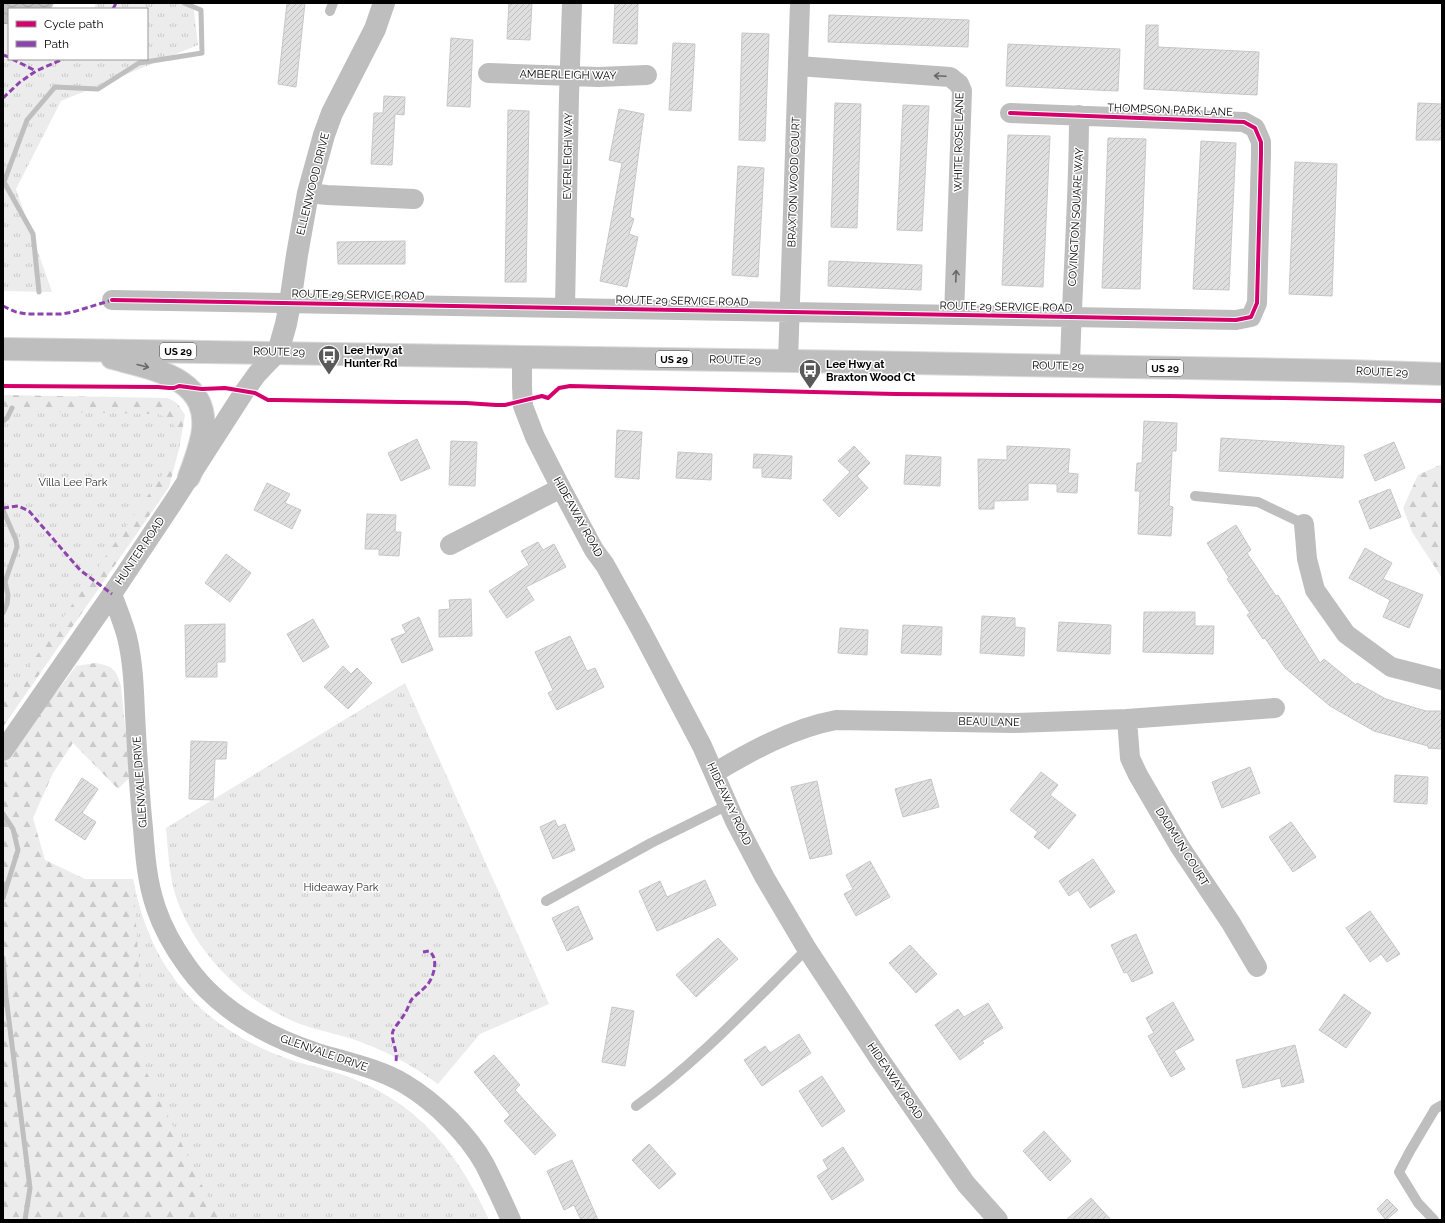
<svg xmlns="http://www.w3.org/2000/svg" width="1445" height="1223" font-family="Raleway,sans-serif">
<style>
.grass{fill:#ececec}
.forest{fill:url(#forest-firs)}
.park{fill:url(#park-tufts)}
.water{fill:url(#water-waves)}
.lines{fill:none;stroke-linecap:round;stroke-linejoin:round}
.stream{stroke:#bfbfbf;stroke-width:5}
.building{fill:url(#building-hatch);stroke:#c7c7c7}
.primary-casing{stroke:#dbdbdb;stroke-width:24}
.service{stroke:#bebebe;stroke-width:10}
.minor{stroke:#bebebe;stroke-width:20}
.tertiary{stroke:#bebebe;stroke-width:22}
.primary{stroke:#bebebe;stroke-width:22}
.quiet{stroke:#8e44ad;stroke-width:3;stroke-dasharray:6 3;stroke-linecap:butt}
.cycleway-casing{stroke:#fff;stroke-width:6}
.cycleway{stroke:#d6006c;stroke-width:4}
.oneway{stroke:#686868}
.labels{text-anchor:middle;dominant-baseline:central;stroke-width:3;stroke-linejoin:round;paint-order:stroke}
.shield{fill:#fff;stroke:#4c4c4c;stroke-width:1}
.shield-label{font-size:10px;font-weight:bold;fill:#000}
.street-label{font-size:11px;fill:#000;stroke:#fff}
.poi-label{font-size:11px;font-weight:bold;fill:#000;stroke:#fff;text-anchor:start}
.park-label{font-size:11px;fill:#333;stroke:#fff}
</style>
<defs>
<pattern id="forest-firs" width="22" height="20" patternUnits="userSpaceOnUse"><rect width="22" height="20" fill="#ececec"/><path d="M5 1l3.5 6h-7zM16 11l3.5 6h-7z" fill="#c9c9c9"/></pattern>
<pattern id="park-tufts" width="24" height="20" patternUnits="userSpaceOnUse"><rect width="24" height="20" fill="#ececec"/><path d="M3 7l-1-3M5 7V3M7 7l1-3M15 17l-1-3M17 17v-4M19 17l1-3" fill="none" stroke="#c9c9c9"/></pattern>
<pattern id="water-waves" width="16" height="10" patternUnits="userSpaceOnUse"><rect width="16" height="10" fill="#bfbfbf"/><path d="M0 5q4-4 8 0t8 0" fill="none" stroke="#a2a2a2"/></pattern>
<pattern id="building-hatch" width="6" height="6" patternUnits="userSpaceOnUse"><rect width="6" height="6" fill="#dfdfdf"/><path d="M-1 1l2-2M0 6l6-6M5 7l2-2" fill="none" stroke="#bebebe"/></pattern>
</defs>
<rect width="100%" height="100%" fill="#fff"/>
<!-- grass -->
<path class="grass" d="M3,24H9V58H3Z"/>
<!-- forest -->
<path class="forest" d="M3,395L168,398L177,403L185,415L179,449L169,487L3,727Z
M1442,464V578L1412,532L1403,508L1418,475Z
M95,663C112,666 116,668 121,686L130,777L118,789L73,743L53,773L33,818L45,860L85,879H133C150,971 202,1028 288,1059C301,1064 314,1066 326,1070C350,1076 374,1087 395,1101C439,1130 467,1173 489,1220H3V763L76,666Z"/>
<!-- park -->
<path class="park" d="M96,3H193L198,45L61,101L16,189L52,292L3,291V58L9,59H147V9H94Z
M3,411L157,414C176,419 184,437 176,455L3,704Z
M405,683L549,1004L480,1034L438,1084C413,1066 387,1051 358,1041C339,1034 319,1031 300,1024C243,1002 194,952 175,894C169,872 168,850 166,828Z
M133,879C150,971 202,1028 288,1059C301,1064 314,1066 326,1070C350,1076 374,1087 395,1101C439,1130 467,1173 489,1220H219L146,1071Z"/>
<!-- water -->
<path class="water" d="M3,3H54L51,9H9V24H3Z"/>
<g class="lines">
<!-- stream -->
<path class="stream" d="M39,292L33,234L4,182L27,120L55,87L98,89L139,63L202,53L201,10L184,3
M3,421L7,418L12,408
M3,510L16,540L17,547L5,582L8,595L7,604L3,613
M3,814L13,829L18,850L3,898
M3,958L6,997L30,1188L25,1220"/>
</g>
<!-- building -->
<path class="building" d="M287,3H305L296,87L278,84Z
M509,3H532L530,40L507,39Z
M615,3H638L637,44L613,43Z
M829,15L969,20L968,47L828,42Z
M1146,25H1158V47L1259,52L1257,95L1144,89Z
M742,33L769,34L765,141L739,140Z
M451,38L473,40L470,107L447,106Z
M673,43L695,44L691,111L669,110Z
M1008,44L1120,49L1118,91L1006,86Z
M384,96L405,97L404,115L395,114L392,165L371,164L374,113H383Z
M835,103L861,104L857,228L831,227Z
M1418,103L1442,104V140H1416Z
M903,105L929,106L922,231L897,230Z
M619,109L644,114L630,217L634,219L629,234L638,237L627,287L600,281L622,163L609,160Z
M508,110L529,111L526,282H505Z
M1008,135L1050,136L1043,287L1002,285Z
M1108,138L1146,139L1140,289L1102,288Z
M1201,141L1236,143L1229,290L1193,289Z
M1295,162L1337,164L1332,296L1289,294Z
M738,166L764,168L758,277L732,275Z
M405,241V264H338L337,242Z
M829,261L922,265L921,290L828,286Z
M1144,421L1177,423L1176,451H1172L1169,506L1173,507L1171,536L1138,534L1140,491H1135L1137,463H1142Z
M617,430L642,432L639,479L615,477Z
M1221,438L1344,446L1343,478L1219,471Z
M417,439L430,468L401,481L388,453Z
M451,441L477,442L475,486L449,485Z
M1394,442L1405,468L1375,481L1364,455Z
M854,446L870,463L857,476L868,488L839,517L823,500L850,472L838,461Z
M1007,446L1070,449L1068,473L1078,474L1077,493L1057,492V484L1028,483V500L994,501V509H979L978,459L1007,460Z
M678,452L712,454L711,480L676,478Z
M754,454L792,456L791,479L762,477V468H753Z
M906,455L941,457L940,486L904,484Z
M267,483L290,494L285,503L301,510L292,529L254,510Z
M1390,489L1401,517L1370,529L1359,501Z
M367,514L396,515L395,532H401L399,556L379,555V549H365Z
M1236,525L1251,550L1247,553L1276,596L1278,595L1320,663L1324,659L1356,685L1357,683L1386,699L1426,711H1442V749L1428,748V746L1374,731L1330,706L1285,668L1265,638L1263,639L1247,615L1250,613L1227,579L1229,578L1207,543Z
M538,542L543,550L554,544L566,567L526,587L534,600L507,618L489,591L529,565L521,551Z
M1365,548L1392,563L1383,579L1423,595L1409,628L1383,617L1390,600L1349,578Z
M226,554L251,573L230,602L205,583Z
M471,599L472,636L439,637V610L450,609L449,600Z
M1144,612H1195V626H1214L1213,654L1143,652Z
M982,616L1015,618V627L1025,628L1024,656L980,653Z
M419,617L433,650L402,663L391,639L406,633L402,625Z
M313,619L329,647L303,662L287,634Z
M1059,622L1111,625L1110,654L1057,651Z
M225,624V662H217V677H186L185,625Z
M903,625L942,627L941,655L901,653Z
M840,628L868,630L867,655L838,653Z
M570,636L587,671L595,668L604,687L557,710L548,693L553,690L535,652Z
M343,666L351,674L357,668L372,683L348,709L324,687Z
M191,741L227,742L226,759H215L213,800L189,799Z
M1250,767L1260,793L1222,808L1212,782Z
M1041,772L1058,785L1050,795L1076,815L1049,849L1034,837L1038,832L1010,810Z
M1395,775L1428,777L1427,804L1394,802Z
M82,778L98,789L82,813L96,822L85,840L55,820Z
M931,779L939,807L903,817L895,789Z
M817,781L832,854L810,859L791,787Z
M555,820L558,827L565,824L575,850L553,859L540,827Z
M1291,822L1316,857L1293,872L1269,837Z
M1093,859L1115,892L1090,908L1078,890L1069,896L1059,881Z
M870,861L890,897L856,916L844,894L853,889L846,875Z
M705,880L716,905L657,931L639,891L660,881L667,897Z
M578,906L593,939L567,951L552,918Z
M1370,911L1400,954L1387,962L1381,954L1370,962L1346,928Z
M1136,934L1153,973L1132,982L1127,972L1124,973L1111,945Z
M718,938L738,959L696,997L676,975Z
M910,945L937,974L916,993L889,963Z
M1344,994L1371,1013L1346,1048L1319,1030Z
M1173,1002L1194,1040L1174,1051L1185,1069L1171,1077L1148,1036L1154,1033L1146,1018Z
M988,1003L1003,1028L982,1041L984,1043L960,1060L935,1025L958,1009L964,1017Z
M612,1007L634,1011L625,1066L602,1062Z
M799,1034L811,1053L762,1086L744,1060L765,1046L770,1053Z
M1295,1045L1304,1082L1282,1087L1280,1078L1243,1088L1236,1060Z
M494,1055L520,1085L515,1090L556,1135L535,1155L504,1121L510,1115L474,1072Z
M822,1076L845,1111L822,1127L799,1091Z
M1044,1131L1071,1161L1050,1181L1023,1151Z
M649,1144L676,1174L659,1189L632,1160Z
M843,1147L864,1180L832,1200L817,1176L828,1169L823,1160Z
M572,1160L598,1220H581L574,1205L564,1210L547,1171Z
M1091,1198L1111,1220H1066Z
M1387,1199L1398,1210L1386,1220L1377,1209Z"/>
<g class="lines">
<!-- primary casing -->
<g class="primary-casing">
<path id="primary" d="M3,349L857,362L1348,371L1442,374
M112,358C153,369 213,378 202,436C199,450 194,464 189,477"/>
</g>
<!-- service -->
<path class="service" d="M330,11L333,3
M1195,496L1258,502L1304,524
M546,901L651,843L728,805
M636,1106C699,1061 752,1003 807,949
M1434,1220L1418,1203L1399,1172L1410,1151L1435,1109L1442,1105"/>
<!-- minor -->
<path class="minor" d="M798,66L950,77L959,84L962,91L954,315
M488,73L598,77L647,75
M308,193L327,195L414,199
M112,300L1236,320L1251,317L1257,303L1261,154V142L1255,128L1244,122L1010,113
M565,308L569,96L572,3
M522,357V387L523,406L535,437L561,488L594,550L605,565L641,630L702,746L735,821L765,878L807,949L878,1057L966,1184L998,1220
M788,361L800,3
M1070,366C1072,283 1079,199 1079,115
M1304,524L1307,559L1315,590L1346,634L1391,667L1442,680
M450,545L561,488
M112,594C117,608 123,622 127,637C133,662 134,688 135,714C137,752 139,790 143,828C145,855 147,882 156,908C163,929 174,948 187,966C218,1010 266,1036 317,1053C346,1062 378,1068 405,1084C435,1102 468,1134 485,1165C494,1183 503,1202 511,1220
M1127,719L1130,758L1138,775L1180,847L1231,923L1257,967
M3,751L112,594L174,501L244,392L257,374L278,352
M714,773C751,751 793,728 836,720L1014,723L1127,719L1275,708"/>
<!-- tertiary -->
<path class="tertiary" d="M278,352L286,324L290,303L297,255L308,193L324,135L332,113L375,29L384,3"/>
<!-- primary -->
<use href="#primary" class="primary"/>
<!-- quiet -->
<path class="quiet" d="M113,9L116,3
M3,55L9,57
M12,59L36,71
M3,98L20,82L36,71L63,59
M3,306L16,312L27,314H61L73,312L112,300
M3,508L18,506L29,511L80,570L112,594
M396,1061C398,1050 390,1039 393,1031C396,1025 402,1019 405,1013C408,1009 409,1003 412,999C417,994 423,990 428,984C434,976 439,958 429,951L423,952"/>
<!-- cycleway casing -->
<g class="cycleway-casing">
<path id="cycleway" d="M112,300L1236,320L1251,317L1257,303L1261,154V142L1255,128L1244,122L1010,113
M3,386L158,387L169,388H174L179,386L202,389L225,388L255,393L268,400H274L466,403L496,405H505L542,396L548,398L559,388L570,386L895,394L1170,396L1442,401"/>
</g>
<!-- cycleway -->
<use href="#cycleway" class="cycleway"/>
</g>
<!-- one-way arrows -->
<defs><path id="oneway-shaft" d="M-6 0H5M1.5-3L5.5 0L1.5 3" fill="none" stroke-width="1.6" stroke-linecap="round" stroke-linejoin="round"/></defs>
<g class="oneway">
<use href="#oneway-shaft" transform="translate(940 76) rotate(-177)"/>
<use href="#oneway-shaft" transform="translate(956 276) rotate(-88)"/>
<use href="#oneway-shaft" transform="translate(143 366) rotate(14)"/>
</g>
<!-- icons -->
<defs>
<g id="bus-pin" transform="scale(1.15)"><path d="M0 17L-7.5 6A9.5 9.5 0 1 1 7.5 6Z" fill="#595959" stroke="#fff"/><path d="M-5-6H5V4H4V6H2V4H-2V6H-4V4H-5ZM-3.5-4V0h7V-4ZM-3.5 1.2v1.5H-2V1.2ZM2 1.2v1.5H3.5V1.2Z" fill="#fff"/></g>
</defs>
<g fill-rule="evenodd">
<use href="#bus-pin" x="329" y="356"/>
<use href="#bus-pin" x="810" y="370"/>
</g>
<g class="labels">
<!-- shield labels -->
<g class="shield">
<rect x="160" y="343" width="36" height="16" rx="3"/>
<rect x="656" y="351" width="36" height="16" rx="3"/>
<rect x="1147" y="360" width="36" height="16" rx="3"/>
</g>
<g class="shield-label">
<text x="178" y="351">US 29</text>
<text x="674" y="359">US 29</text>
<text x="1165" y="368">US 29</text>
</g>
<!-- street labels -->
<g class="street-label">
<text transform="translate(568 75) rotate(1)">AMBERLEIGH WAY</text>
<text transform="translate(1170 110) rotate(2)">THOMPSON PARK LANE</text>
<text transform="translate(959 142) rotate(-89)">WHITE ROSE LANE</text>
<text transform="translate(568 156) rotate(-89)">EVERLEIGH WAY</text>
<text transform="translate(794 182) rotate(-88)">BRAXTON WOOD COURT</text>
<text transform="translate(313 184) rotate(-76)">ELLENWOOD DRIVE</text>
<text transform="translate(1076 217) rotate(-87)">COVINGTON SQUARE WAY</text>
<text transform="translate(358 295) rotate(1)">ROUTE 29 SERVICE ROAD</text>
<text transform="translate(682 301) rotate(1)">ROUTE 29 SERVICE ROAD</text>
<text transform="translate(1006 307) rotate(1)">ROUTE 29 SERVICE ROAD</text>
<text transform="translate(279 352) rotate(1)">ROUTE 29</text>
<text transform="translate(735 360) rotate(1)">ROUTE 29</text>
<text transform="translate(1058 366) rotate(1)">ROUTE 29</text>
<text transform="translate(1382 372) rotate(2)">ROUTE 29</text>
<text transform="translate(578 517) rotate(61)">HIDEAWAY ROAD</text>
<text transform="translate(140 551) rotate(-56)">HUNTER ROAD</text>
<text transform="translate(989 722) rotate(1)">BEAU LANE</text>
<text transform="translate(140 782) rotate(-94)">GLENVALE DRIVE</text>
<text transform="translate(729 804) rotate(65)">HIDEAWAY ROAD</text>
<text transform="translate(1182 847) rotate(58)">DADMUN COURT</text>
<text transform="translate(324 1053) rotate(19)">GLENVALE DRIVE</text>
<text transform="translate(895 1081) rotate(56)">HIDEAWAY ROAD</text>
</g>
<!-- poi labels -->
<g class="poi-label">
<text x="344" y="350">Lee Hwy at<tspan x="344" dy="13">Hunter Rd</tspan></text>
<text x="826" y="364">Lee Hwy at<tspan x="826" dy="13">Braxton Wood Ct</tspan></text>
</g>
<!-- park labels -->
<g class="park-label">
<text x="73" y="482">Villa Lee Park</text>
<text x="341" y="887">Hideaway Park</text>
</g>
</g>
<!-- border -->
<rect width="1445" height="1223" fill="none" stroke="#000000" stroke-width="8"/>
<!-- legend -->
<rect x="8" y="8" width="140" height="52" fill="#ffffff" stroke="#999999"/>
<rect x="16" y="21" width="20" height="6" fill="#d6006c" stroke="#999999"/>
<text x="44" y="28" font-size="12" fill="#000000">Cycle path</text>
<rect x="16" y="41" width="20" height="6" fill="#8e44ad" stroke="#999999"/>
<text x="44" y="48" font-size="12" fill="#000000">Path</text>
</svg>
